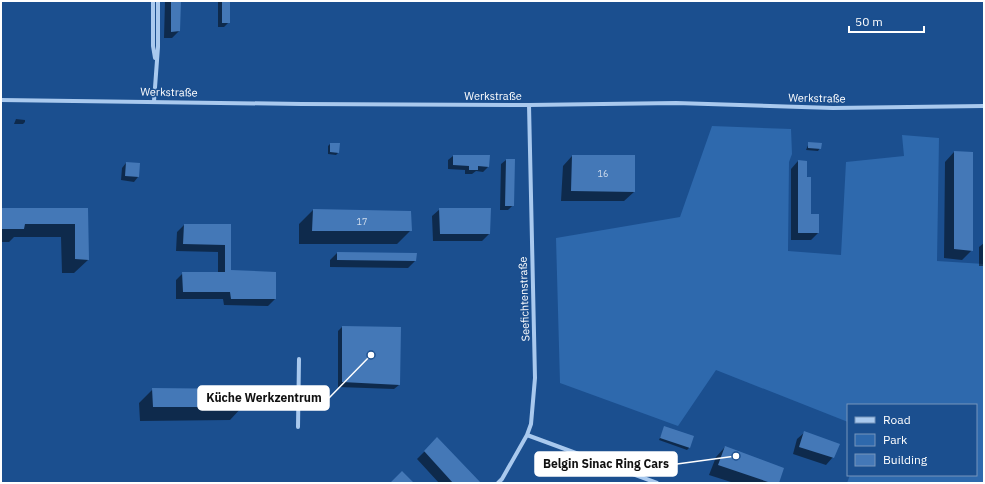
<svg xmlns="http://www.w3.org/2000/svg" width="985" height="484" font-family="'IBM Plex Sans',sans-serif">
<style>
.green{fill:#2e69ad}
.shadow{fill:#0007}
.building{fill:#4478b7}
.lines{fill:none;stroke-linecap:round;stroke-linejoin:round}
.street{stroke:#a9c9ee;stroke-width:4}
.labels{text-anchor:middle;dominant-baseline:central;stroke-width:3;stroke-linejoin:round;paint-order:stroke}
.number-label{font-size:9px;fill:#d0dded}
.street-label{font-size:11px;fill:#fff;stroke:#1b4f8f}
.leader{fill:none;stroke:#fff;stroke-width:1.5}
.callout-dot{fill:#fff;stroke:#1b4f8f;stroke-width:1.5}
.callout{fill:#fff;stroke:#fff;stroke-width:1.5}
.callout-label{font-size:12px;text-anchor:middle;font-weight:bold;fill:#111}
</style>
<rect width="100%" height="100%" fill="#1b4f8f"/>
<!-- green -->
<path class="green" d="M712,126L791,129L792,154L789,162L788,251L841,255L846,162L904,156L902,135L939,138L937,261L984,264V483H847L850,475H976V405H848V422L716,370L678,426L560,383L556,238L680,217Z"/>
<!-- shadow -->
<path class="shadow" d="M165,1H180L179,31L172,38H164Z
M218,1H229V22L224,27H218Z
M16,119L25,120V122L23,124H14Z
M809,143L820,148L818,151L806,150Z
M330,144L338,153L336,155L328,154V146Z
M954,152L972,250L962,260L944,258L945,162Z
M453,156H489L488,167L483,172L476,171L472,174H465V170L448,169V160Z
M572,156L634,192L624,201H561L563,166Z
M506,160H514L513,205L508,210H500L501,164Z
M798,161L806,162L810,215H818V233L811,240H791V169Z
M126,163L138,177L134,182L121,180L122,168Z
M1,209H87L88,260L74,273H62L61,237H14L9,242H1Z
M440,209L489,234L482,241H433L432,216Z
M313,210L410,231L397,244H299V224Z
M184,225H230V271L275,299L268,306L224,305L223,299H176V280L183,273H218V252L176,251L177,232Z
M984,243V266H979V247Z
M337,253L415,261L408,268L330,267V260Z
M342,327L399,385L394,389L338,387V331Z
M153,389L243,406L230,420L140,421L139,403Z
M665,427L693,437L689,448L687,450L659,440Z
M805,432L833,457L826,465L793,454L797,439Z
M437,439L480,483H439L417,459Z
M725,447L778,483H734L709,475L716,457Z"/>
<!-- building -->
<path class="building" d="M171,1H181L180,31L171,32Z
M222,1H230V23H222Z
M808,142L822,143L821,149L808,148Z
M330,143H340L339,153L330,152Z
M954,151L973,152V251L954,249Z
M453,155H490L489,167L478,166V170H469V166L453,165Z
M572,155H635V192L571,191Z
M506,159H515L514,206H505Z
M798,160L807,161V177H811V214H819V233H798Z
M126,162L140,163L139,177L125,176Z
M1,208H88L89,260L75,259V224H25L24,229H1Z
M439,208H491L490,234H440Z
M313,209L411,211L412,231H312Z
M184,224H231V270L276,272V299H231L230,292H183L182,272H225V245L183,244Z
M337,252L417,253L416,261L337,260Z
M342,326L401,327L400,385L342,382Z
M152,388L245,389L244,407H153Z
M664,426L694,436L690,448L660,438Z
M804,431L840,444L834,458L799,447Z
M437,437L481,483H453L424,451Z
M725,446L784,468L779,483H771L718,465Z
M402,471L414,483H390Z"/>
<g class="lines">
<!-- street -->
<path class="street" d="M153,1V46L155,58
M1,100L302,104L529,105L676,103L833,108L984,106
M154,101L158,47V1
M298,427L299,359
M527,435L657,483
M498,483L502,479L527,435L531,424L535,378L529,105"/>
</g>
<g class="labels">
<!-- number labels -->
<g class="number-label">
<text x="603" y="173">16</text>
<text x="362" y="221">17</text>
</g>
<!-- street labels -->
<g class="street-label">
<text transform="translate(169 92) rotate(1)">Werkstraße</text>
<text x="493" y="96">Werkstraße</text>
<text transform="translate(817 98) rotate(1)">Werkstraße</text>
<text transform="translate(524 299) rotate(-92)">Seefichtenstraße</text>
</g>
</g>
<!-- callouts -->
<path class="leader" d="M371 355L329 398M736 456L677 464"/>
<g class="callout-dot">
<circle cx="371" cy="355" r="4"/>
<circle cx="736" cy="456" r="4"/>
</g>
<g class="callout">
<rect x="198" y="386" width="131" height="24" rx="4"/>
<rect x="535" y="452" width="142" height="24" rx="4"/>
</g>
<g class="callout-label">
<text x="264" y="402">Küche Werkzentrum</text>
<text x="606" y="468">Belgin Sinac Ring Cars</text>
</g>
<!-- border -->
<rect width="985" height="484" fill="none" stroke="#ffffff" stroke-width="4"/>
<!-- legend -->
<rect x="847" y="404" width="130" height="72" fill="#1b4f8f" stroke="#7695bc"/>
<rect x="855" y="417" width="20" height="6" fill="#a9c9ee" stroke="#7695bc"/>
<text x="883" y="424" font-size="12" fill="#ffffff">Road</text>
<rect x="855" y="434" width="20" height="12" fill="#2e69ad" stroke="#7695bc"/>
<text x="883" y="444" font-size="12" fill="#ffffff">Park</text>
<rect x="855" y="454" width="20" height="12" fill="#4478b7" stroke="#7695bc"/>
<text x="883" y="464" font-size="12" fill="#ffffff">Building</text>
<!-- scale -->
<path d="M849 26v6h75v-6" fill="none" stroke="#ffffff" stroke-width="2"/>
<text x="855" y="26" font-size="12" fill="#ffffff" stroke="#1b4f8f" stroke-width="3" paint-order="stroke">50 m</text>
</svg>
